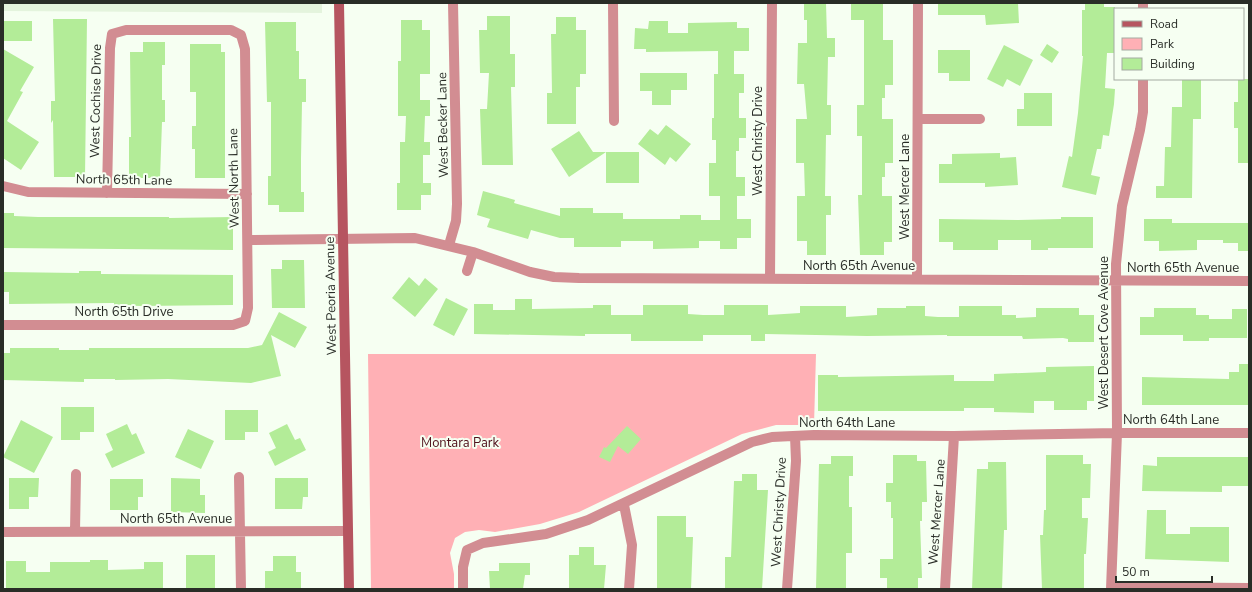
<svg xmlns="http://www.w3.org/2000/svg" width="1252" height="592" font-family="'Nunito Sans',sans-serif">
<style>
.built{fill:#e4f4dd}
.green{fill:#ffb0b5}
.building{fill:#b3ec98}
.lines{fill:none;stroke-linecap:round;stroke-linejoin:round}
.minor{stroke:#d28d92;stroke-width:10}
.secondary{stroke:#b65560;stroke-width:10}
.labels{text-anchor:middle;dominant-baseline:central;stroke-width:4;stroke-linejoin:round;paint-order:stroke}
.street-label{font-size:13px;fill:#292d27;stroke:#f6fff2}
.park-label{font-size:13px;fill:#4f101b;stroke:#f6fff2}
</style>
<rect width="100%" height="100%" fill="#f6fff2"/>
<!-- built -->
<path class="built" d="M3,3H322V13L3,11Z"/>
<!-- green -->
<path class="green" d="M368,354H816L814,425H776L742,434L579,512L540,524L495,532L479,530L465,532L455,538L450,553L454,574V589H371Z"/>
<!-- building -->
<path class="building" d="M804,3H826L827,38H835V57H828L827,105H831V135H826L825,196H831V215H826V255H807V241H797V196H805L804,163H796V119H807L804,84H797L798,43H807V20H804Z
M851,3H883V40H893V85H885V98H882V119H893V163H885V177H882V196H892V242H884V255H860L858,195H862V136H857V105H864V20H851Z
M938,3H1018L1019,23L986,25L985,15H938Z
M1085,3H1104V7H1115V53H1107L1105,88L1115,89L1114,104L1109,136L1103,135L1101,149H1097L1091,175L1100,177L1096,195L1062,187L1069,156L1072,157L1078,113L1083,56H1082V10H1085Z
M487,16H510V54H515V87H511L513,165H482L480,109H487L489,73H480L479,30H487Z
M556,17H576V30H586V74H580V87H576V124H547V93H552L551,34H556Z
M53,19H87L85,177H54L53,120L51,123V101H55Z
M401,20H422V30H430V74H420V100H430V116H425L424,142H430V155H423V183H431V195H421V210H397V183H400V142H405L406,116H398V61H401Z
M3,21H32V41H3Z
M649,21H668V33H688V23L737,22V28H749V51H734V74H744V93H739V118H746V138H739V151H736V177H745V196H737V219H751V238H737V249H720V241H699V248L653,249V241H621V247H574V238H560L531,230L528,239L487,227L490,219L477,215L483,191L515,200L514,203L560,216V208H593V213H623V219H680V215H701V220H720V196H709V163H716V140H712V118H714V74H718V51L646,52V49H634L635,28L648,29Z
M265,22H296V51H299V79H306V102H302L301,159V192H304V212H279V205H268V176H271V102H267Z
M143,42H165V65H162V100H165V122H162L160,178H129V137H131L130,52H143Z
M190,44H221V52H225V178H195V149H192V126H196V92H190Z
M1047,44L1059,52L1052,63L1040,55Z
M1004,45L1033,60L1020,86L1007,79L1003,87L987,79Z
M3,49L34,67L20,91L23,92L7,121L39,142L21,170L3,158Z
M938,50H970V81H949V73H938Z
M640,73H687V90H671V105H652V91H640Z
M1182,79H1201V119H1193L1192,198H1156V186H1164L1165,147H1171L1172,107H1182Z
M1238,79H1249V163H1238V128H1234V102H1238Z
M1024,93H1052V126H1017V109H1024Z
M666,125L691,144L676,162L670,157L665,165L638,144L650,129L658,135Z
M579,131L593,152H639V183H606V152L569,177L551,149Z
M1000,153V158L1016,157L1018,185L985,187V183H939V164H952V154Z
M3,213H14V216L38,217H169V218L233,217V250L3,248Z
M1061,217H1093V248H1048V250H1031V240H998V250H953V242H939V219L1018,220L1061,219Z
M1144,219H1172V223H1249V251H1238V243H1223V240H1197V250L1159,251V241H1144Z
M282,260H304L305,308H272L271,269H282Z
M79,271H101V274L233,275V305L141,306L114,305V303L9,304V292H3V272L79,273Z
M409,277L419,286L425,278L438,289L415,317L392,298Z
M446,298L468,309L454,336L433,325Z
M515,299H532V309L593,308V305H611V315H643V305H688V314L703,315H724V305H768V315L800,313V306H846V317L877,315V308H906V306H925V316L938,317H959V306H1002V315H1016V318L1036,317V308H1079V315H1094V342H1068V339L1063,338L1023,339L1022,336H947V335L867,336L765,334V341H751V335H703V341H631V334H585V336L474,334V304H493V310H515Z
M1154,308H1196V315H1209V319H1232V309H1247V338H1209V341H1183V335H1140V317H1154Z
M279,312L307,327L295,348L271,335L281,376L251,383L168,379L115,380V379H84V382L3,380V353H10V348H59V350H89V348H248L262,345Z
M1239,364H1249V405H1142V377L1229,379V372H1239Z
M1094,366V401H1087V410H1054V401H1034V413L994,412V408H964V411H818V375H838V377L954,375V381H994V374L1046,372V367Z
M61,407H94V432H80V440H61Z
M225,410H258V432H245V440H225Z
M21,420L53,437L34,473L3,457Z
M127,424L132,435L136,433L145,453L112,468L105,454L113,450L106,434Z
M287,424L295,440L300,438L306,450L275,466L268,452L276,448L269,433Z
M627,426L641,439L628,454L618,446L610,462L599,457L604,447L606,448Z
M188,429L214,441L201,469L175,457Z
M893,455H917V461H926L927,502H922V521H920L922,578H918V589H887V578H880V559H893V518H891V502H886V483H893Z
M1046,455H1083V464H1091L1090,498H1082V518H1088L1086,554H1084V589H1042L1040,535H1043L1044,510H1046Z
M831,456H853V476H849V507H852V553H846V589H816L819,464H831Z
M1157,457H1249V486H1222V492L1142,491L1143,465L1157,466Z
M988,462H1006L1007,530H1004L1002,589H972L977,469H988Z
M742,474H757V490H768L762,589H725V557H731L734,481H742Z
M9,478H39L38,497H29V509H9Z
M171,478L200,479V495H205V513L171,512Z
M275,478H308V497H303L302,509H275Z
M110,479H143V497H138V510H110Z
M1147,510H1166V534H1190V527H1229V562L1145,559Z
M657,516H686V537H693L691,589H657Z
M579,547H594V565H606L604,589H569V555H579Z
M186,555H215V589H186Z
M273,556H296V572H301V589H265V571H273Z
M90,560H108V570L144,569V562H163V589H6V561H26V572H50V562H90Z
M499,563H530V575H525L523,589H490L489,571H499Z"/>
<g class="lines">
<!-- minor -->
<path class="minor" d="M613,3L614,121
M1143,3V9
M918,119H980
M3,186L28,192L247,194
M248,240L415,238L473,252L530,272L554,277L579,278L1249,281
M449,245L456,221L457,204L453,3
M467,271L473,252
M770,279L772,3
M917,279L918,3
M3,325H233L245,321L248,308L245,49L241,35L231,30H126L112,34L110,48L107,193
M239,477L241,589
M624,505L632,545L629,589
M75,531L76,474
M3,532L348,531
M1112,587L1249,588
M463,589V567L467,550L483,543L546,534L588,520L752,442L772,437L814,435L954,436L1117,433H1249
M787,589L796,461L795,436
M945,589L954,436
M1111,589L1117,433L1116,264L1122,206L1140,130L1143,112V79"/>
<!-- secondary -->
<path class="secondary" d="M339,3L349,589"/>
</g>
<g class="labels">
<!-- street labels -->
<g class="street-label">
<text transform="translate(96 101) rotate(-89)">West Cochise Drive</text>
<text transform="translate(443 125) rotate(-91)">West Becker Lane</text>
<text transform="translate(758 141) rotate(-90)">West Christy Drive</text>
<text transform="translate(234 178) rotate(-91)">West North Lane</text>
<text transform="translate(124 180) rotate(1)">North 65th Lane</text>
<text transform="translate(905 187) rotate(-90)">West Mercer Lane</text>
<text x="859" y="266">North 65th Avenue</text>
<text x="1183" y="268">North 65th Avenue</text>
<text transform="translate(331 296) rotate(-91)">West Peoria Avenue</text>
<text x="124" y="312">North 65th Drive</text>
<text transform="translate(1104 333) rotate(-90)">West Desert Cove Avenue</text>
<text x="1171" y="420">North 64th Lane</text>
<text x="847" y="423">North 64th Lane</text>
<text transform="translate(779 512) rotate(-87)">West Christy Drive</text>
<text transform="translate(937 512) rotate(-86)">West Mercer Lane</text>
<text x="176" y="519">North 65th Avenue</text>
</g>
<!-- park labels -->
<g class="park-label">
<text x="460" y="443">Montara Park</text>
</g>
</g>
<!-- border -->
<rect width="1252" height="592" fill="none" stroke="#292d27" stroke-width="8"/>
<!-- legend -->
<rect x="1114" y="8" width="130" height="72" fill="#f6fff2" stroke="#a4aba1"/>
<rect x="1122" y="21" width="20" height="6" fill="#b65560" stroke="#a4aba1"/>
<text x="1150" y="28" font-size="12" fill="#292d27">Road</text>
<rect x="1122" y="38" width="20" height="12" fill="#ffb0b5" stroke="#a4aba1"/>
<text x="1150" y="48" font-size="12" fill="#292d27">Park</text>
<rect x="1122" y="58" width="20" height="12" fill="#b3ec98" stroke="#a4aba1"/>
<text x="1150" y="68" font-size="12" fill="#292d27">Building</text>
<!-- scale -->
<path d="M1116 576v6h96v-6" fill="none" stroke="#292d27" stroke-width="2"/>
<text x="1122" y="576" font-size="12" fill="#292d27" stroke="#f6fff2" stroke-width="3" paint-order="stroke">50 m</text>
</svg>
